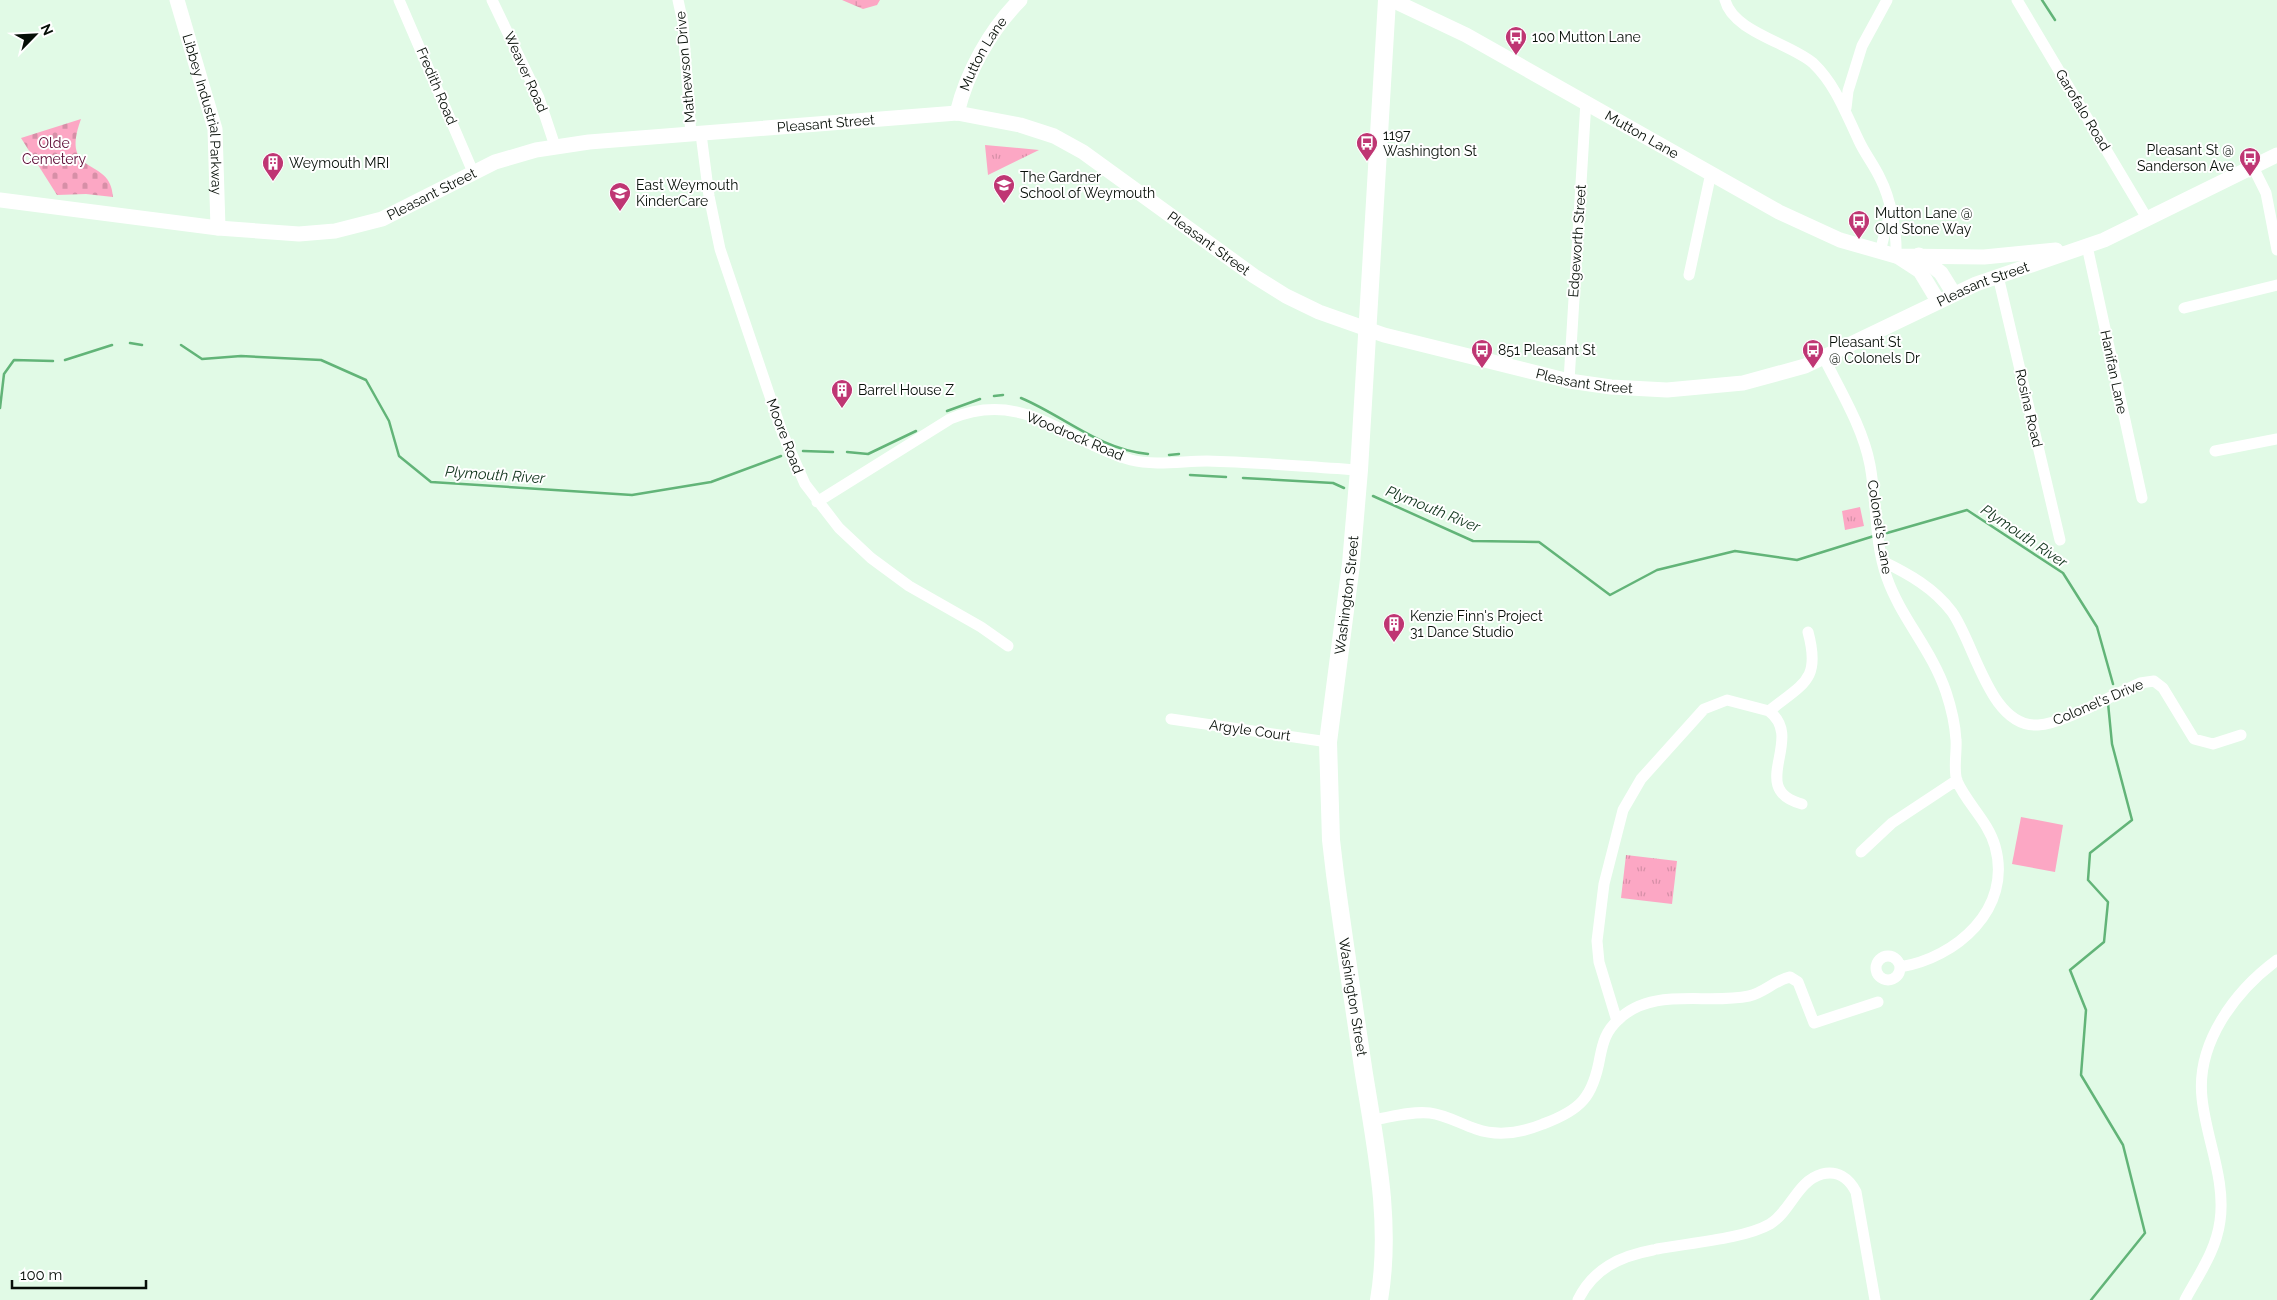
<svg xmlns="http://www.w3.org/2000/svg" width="2277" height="1300" font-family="Raleway,sans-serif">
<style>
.grass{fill:#fca7c4}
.wetland{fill:url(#wetland-marsh)}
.cemetery{fill:url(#cemetery-stones)}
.park{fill:url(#park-tufts)}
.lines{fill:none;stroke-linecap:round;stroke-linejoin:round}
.stream{stroke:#62b478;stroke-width:2.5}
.street{stroke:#fff;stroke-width:11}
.secondary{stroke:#fff;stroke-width:15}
.primary{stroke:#fff;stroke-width:18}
.labels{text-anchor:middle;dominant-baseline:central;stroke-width:4;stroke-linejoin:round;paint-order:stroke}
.poi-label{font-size:14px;fill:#060e07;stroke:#fff;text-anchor:start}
.street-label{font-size:14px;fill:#060e07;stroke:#fff}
.park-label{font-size:14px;fill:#59042f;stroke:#fff}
.water-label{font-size:15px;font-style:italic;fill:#11341c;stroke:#fff}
</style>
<defs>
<pattern id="wetland-marsh" width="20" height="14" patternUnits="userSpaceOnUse" patternTransform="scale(1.25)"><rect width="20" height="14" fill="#fca7c4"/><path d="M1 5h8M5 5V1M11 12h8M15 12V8" fill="none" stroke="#d68fa7"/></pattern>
<pattern id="cemetery-stones" width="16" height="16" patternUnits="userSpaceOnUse" patternTransform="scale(1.25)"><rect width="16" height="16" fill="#fca7c4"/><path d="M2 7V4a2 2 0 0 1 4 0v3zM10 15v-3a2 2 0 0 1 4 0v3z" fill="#d68fa7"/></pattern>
<pattern id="park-tufts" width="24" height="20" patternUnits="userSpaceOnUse" patternTransform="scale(1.25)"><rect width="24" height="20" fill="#fca7c4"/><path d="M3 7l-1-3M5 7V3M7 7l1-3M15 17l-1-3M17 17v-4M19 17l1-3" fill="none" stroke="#d68fa7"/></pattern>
</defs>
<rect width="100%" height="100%" fill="#e1fae6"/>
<!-- grass -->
<path class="grass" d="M2021,817L2063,825L2055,872L2012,864Z"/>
<!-- wetland -->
<path class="wetland" d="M842,0H880L877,5L863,9Z"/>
<!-- cemetery -->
<path class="cemetery" d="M81,119C59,179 111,155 113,197L86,194L57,195L21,138Z"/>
<!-- park -->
<path class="park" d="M985,145L1039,150L988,175Z
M1860,507L1864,526L1845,530L1842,511Z
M1626,855L1677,861L1672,904L1621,898Z"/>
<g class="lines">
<!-- stream -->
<path class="stream" d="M2042,0L2055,20
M130,343L142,345
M181,345L202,359L241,356L321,360L366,380L389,421L399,456L431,482L632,495L711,482L781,456
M65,360L112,345
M994,396L1003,395
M1021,398C1064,416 1100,450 1148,454
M0,408L4,374L14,360L53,361
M947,411L980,399
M803,451L833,452
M847,452L868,454L916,431
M1169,455L1179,454
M1190,475L1226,477
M1243,478L1333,483L1344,488
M1373,496L1473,541L1539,542L1610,595L1657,570L1735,551L1797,560L1874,536
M1887,533L1967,510L2063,573L2097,627L2113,684
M2091,1300L2145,1233L2123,1145L2081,1075L2086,1010L2070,970L2104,942L2108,902L2088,880L2090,853L2132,820L2112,744L2108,703"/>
<!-- street -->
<path class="street" d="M399,0L473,172
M492,0L539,98L555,146
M678,0L683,23L691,135
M1725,0C1733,32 1790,43 1813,63C1836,85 1846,114 1859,141C1865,154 1874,165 1880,178C1891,199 1897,233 1896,256
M2017,0L2148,220
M1846,108L1848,91L1862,46L1887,0
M701,134L709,196L720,249L782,432L805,484L839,528L871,558L909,586L981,627L1008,646
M2253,167L2266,193L2277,250
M2087,246L2142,498
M1880,252L1889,216
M1689,275L1711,173
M1998,276L2060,540
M2184,308L2277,285
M1824,358C1841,392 1863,428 1870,465C1877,502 1874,542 1887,578C1901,618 1932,650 1946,692C1951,707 1955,723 1956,740C1957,752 1953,770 1957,781C1967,804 1988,821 1995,846C2013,909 1956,958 1900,967
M1569,381L1586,101
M2215,451L2277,439
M817,502L950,419C1024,388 1064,441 1131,460C1155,466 1183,461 1207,461C1258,462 1308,467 1359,470
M1882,561C1909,574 1934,588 1952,612C1975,644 1990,728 2038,725C2063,724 2114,694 2140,683L2154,681L2163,688L2194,739L2213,744L2241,735
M1171,719L1328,742
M1802,804C1746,789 1806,739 1769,711C1804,683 1821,680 1808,632
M1861,852L1892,823L1957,780
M1876 968a12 12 0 1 1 24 0a12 12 0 1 1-24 0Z
M1617,1021L1599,962L1597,941L1604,884L1623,810L1641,779L1704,709L1727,700L1769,711
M1373,1120C1391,1117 1411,1111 1430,1113C1446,1115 1461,1124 1476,1129C1499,1137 1521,1133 1543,1124C1581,1110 1593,1097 1600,1057C1603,1042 1606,1031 1618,1020C1652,986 1706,1005 1749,996C1764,993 1775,980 1790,977L1798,982L1814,1023L1878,1002
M1657,1249C1688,1243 1744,1239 1770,1224C1791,1211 1797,1181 1822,1174C1837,1170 1849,1178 1856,1192L1875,1300
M1578,1300C1593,1269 1620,1256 1653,1250
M2185,1300C2199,1274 2216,1251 2220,1221C2226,1179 2206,1139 2202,1098C2196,1043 2235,991 2277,960"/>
<!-- secondary -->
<g class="secondary">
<path id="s1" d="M177,0L215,129L218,228"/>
<path id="s2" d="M1392,0L1466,35L1779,212L1840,240L1896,256L1984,257L2056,250"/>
<path id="s3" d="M957,113C967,72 990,30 1020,0"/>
<path id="s4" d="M0,200L218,228L299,234L335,231L382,219L495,162L536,150L589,142L957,113L1020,125L1054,136L1083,152L1254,276L1286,296L1319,312L1384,335L1569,381L1611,387L1667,390L1743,383L1805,366L1976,284L2104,240L2277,155"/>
<path d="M1919,255L1941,273L1954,294"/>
<path d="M1897,256L1920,271L1938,301"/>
</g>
<!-- primary -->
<path class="primary" id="s5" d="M1379,1300C1392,1224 1376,1148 1364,1074C1354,1007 1344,941 1335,874L1331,840L1328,742L1351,564L1359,470L1387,0"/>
</g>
<!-- icons -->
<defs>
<g id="bus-pin" transform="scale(1.125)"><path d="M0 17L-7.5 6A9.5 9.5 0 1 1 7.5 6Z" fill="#bf3673" stroke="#fff"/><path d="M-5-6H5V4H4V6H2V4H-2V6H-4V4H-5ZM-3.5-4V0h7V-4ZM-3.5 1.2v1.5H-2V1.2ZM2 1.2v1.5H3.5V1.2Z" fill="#fff"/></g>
<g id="building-pin" transform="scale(1.125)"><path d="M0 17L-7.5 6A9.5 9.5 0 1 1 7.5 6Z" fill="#bf3673" stroke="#fff"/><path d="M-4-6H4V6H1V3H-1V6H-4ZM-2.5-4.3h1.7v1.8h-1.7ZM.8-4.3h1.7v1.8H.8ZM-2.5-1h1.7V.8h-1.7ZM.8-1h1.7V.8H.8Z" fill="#fff"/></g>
<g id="school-pin" transform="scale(1.125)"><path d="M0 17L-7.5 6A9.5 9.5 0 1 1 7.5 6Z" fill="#bf3673" stroke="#fff"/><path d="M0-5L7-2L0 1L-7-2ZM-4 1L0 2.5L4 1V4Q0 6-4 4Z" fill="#fff"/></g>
</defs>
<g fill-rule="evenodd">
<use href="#bus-pin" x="1516" y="37"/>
<use href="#bus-pin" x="1367" y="143"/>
<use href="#bus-pin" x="2250" y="158"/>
<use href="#building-pin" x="273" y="163"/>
<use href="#school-pin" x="1004" y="185"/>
<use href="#school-pin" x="620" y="193"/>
<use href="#bus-pin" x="1859" y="221"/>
<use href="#bus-pin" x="1482" y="350"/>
<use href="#bus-pin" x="1813" y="350"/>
<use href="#building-pin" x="842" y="390"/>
<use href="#building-pin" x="1394" y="624"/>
</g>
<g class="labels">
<!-- poi labels -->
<g class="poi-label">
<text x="1532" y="37">100 Mutton Lane</text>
<text x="1383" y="135">1197<tspan x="1383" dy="16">Washington St</tspan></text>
<text x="2234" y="150" text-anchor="end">Pleasant St @<tspan x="2234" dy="16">Sanderson Ave</tspan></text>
<text x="289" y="163">Weymouth MRI</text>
<text x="1020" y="177">The Gardner<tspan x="1020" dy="16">School of Weymouth</tspan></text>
<text x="636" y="185">East Weymouth<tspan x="636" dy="16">KinderCare</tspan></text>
<text x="1875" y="213">Mutton Lane @<tspan x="1875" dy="16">Old Stone Way</tspan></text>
<text x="1829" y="342">Pleasant St<tspan x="1829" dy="16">@ Colonels Dr</tspan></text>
<text x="1498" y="350">851 Pleasant St</text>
<text x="858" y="390">Barrel House Z</text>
<text x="1410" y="616">Kenzie Finn's Project<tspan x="1410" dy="16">31 Dance Studio</tspan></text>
</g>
<!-- street labels -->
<g class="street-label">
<text stroke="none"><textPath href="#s3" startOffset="65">Mutton Lane</textPath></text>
<text transform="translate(685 67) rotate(-95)">Mathewson Drive</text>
<text transform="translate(526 72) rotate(66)">Weaver Road</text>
<text transform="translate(437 86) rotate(67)">Fredith Road</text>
<text transform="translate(2083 110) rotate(59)">Garofalo Road</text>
<text stroke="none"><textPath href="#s1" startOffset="118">Libbey Industrial Parkway</textPath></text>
<text stroke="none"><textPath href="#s4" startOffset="846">Pleasant Street</textPath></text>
<text stroke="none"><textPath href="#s2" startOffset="284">Mutton Lane</textPath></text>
<text stroke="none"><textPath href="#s4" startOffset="441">Pleasant Street</textPath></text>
<text transform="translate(1577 241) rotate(-86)">Edgeworth Street</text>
<text stroke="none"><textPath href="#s4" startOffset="1266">Pleasant Street</textPath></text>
<text stroke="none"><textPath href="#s4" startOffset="2091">Pleasant Street</textPath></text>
<text transform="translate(2114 372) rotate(78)">Hanifan Lane</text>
<text stroke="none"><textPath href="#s4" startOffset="1671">Pleasant Street</textPath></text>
<text transform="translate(2029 408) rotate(77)">Rosina Road</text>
<text transform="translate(785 436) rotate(69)">Moore Road</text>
<text transform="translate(1075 436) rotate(23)">Woodrock Road</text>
<text transform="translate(1880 527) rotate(81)">Colonel's Lane</text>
<text stroke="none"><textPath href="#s5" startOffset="710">Washington Street</textPath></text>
<text transform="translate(2098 702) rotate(-23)">Colonel's Drive</text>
<text transform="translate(1250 730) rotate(8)">Argyle Court</text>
<text transform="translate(1353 997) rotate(81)">Washington Street</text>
</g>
<!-- park labels -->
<g class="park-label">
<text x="54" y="143">Olde<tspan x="54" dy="16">Cemetery</tspan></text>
</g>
<!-- water labels -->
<g class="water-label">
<text transform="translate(495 475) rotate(4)">Plymouth River</text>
<text transform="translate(1433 509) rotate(22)">Plymouth River</text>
<text transform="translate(2024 536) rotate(34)">Plymouth River</text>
</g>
</g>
<!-- north arrow -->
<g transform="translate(35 35) rotate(66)" stroke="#ffffff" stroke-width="4" paint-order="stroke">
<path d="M0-4L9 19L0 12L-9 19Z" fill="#060e07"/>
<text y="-8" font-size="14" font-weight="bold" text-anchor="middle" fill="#060e07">N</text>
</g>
<!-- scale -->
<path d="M12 1280v8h134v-8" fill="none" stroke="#060e07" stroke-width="2.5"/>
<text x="20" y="1280" font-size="15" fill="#060e07" stroke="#ffffff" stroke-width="4" paint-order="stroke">100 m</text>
</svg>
